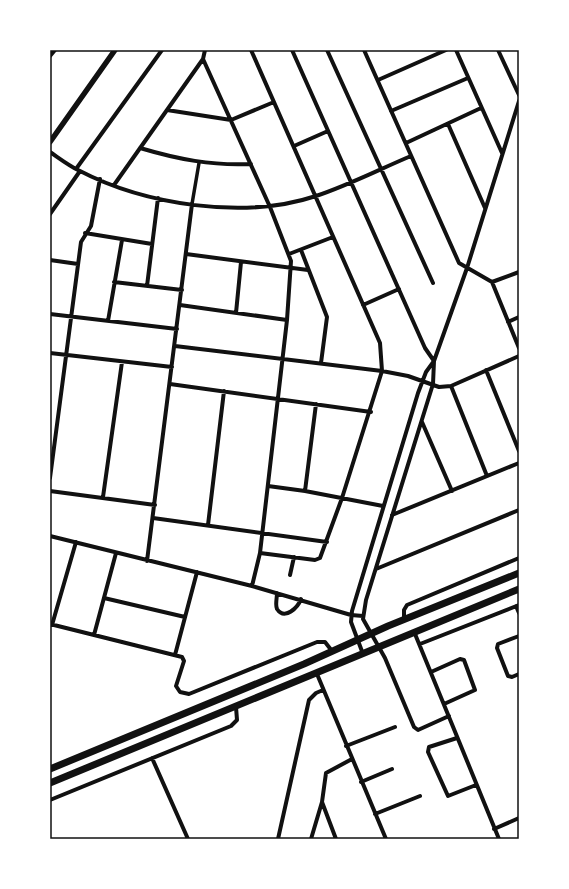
<svg xmlns="http://www.w3.org/2000/svg" width="569" height="889" font-family="'Fira Sans Condensed',sans-serif">
<style>
.lines{fill:none;stroke-linecap:round;stroke-linejoin:round}
.pedestrian{stroke:#111;stroke-width:3.5}
.minor{stroke:#111;stroke-width:4}
.tertiary{stroke:#111;stroke-width:5.5}
.primary{stroke:#111;stroke-width:7}
.neatline{fill:none;stroke:#111;stroke-width:1.5}
</style>
<rect width="100%" height="100%" fill="#fff"/>
<g class="lines">
<!-- pedestrian -->
<path class="pedestrian" d="M192,204L199,163"/>
<!-- minor -->
<path class="minor" d="M251,50L380,343L382,371L342,498L320,558L315,560L260,553
M292,50L425,348L434,361L433,384L366,600L363,619L385,658L414,727L418,730L449,716
M327,50L433,283
M364,50L459,263L492,282L519,348
M456,50L502,153
M498,50L519,95
M50,56L55,50
M203,59L270,207L291,261L287,320L260,553L252,586
M378,80L446,50
M167,110L231,120L274,102
M391,111L468,78
M448,124L485,208
M406,143L481,108
M294,146L328,131
M140,148C177,159 212,166 251,164
M50,152C59,158 68,165 78,170C145,205 244,220 316,196C349,185 380,169 411,156
M76,169L162,50
M114,185L203,59L205,50
M50,214L80,171
M85,233L152,244
M301,250L327,317L321,363
M186,254L308,270
M289,254L333,237
M50,260L78,264
M114,282L182,290
M492,282L519,272
M147,286L158,198
M180,305L287,320
M363,305L399,289
M236,313L241,262
M50,314L177,329
M108,321L122,240
M508,322L519,317
M175,346L382,371L408,376L439,387L451,386L519,356
M50,353L172,367
M486,370L519,451
M170,384L371,412
M451,386L487,476
M422,422L452,491
M50,478L81,242L91,226L100,179
M268,486L305,491L383,506
M50,491L155,505
M305,491L316,404
M103,497L122,362
M392,515L519,463
M153,518L327,542
M208,525L224,391
M50,536L252,586L351,615L363,616
M147,561L192,204
M376,569L519,510
M290,575L294,557
M277,593C277,598 275,605 277,609C285,621 298,607 301,599
M104,598L185,617
M516,606L519,613
M404,620V610L407,605L519,558
M50,624L182,657L184,661L176,686L180,692L189,694L317,642H325L332,651
M52,625L76,542
M415,634L499,839
M94,635L116,553
M519,636L498,644L497,648L508,676L512,677L519,674
M420,644L519,605
M363,654L351,622L352,611L418,393L426,372L434,361L467,268L519,101
M175,655L197,572
M431,672L460,659L464,660L475,690L444,704
M317,674L386,839
M457,738L429,747L428,752L448,796L476,785
M346,746L395,727
M152,758L188,839
M361,782L392,769
M50,800L231,726L237,720L236,707
M375,814L420,796
M494,829L519,818
M278,839L309,700L316,693L323,690
M311,839L322,802
M336,839L322,802L326,773L352,759"/>
<!-- tertiary -->
<path class="tertiary" d="M50,142L115,50"/>
<!-- primary -->
<path class="primary" d="M50,769L304,664L388,626L519,573
M50,783L519,589"/>
</g>
<!-- border -->
<rect width="569" height="889" fill="none" stroke="#ffffff" stroke-width="102"/>
<rect x="51" y="51" width="467" height="787" class="neatline"/>
</svg>
